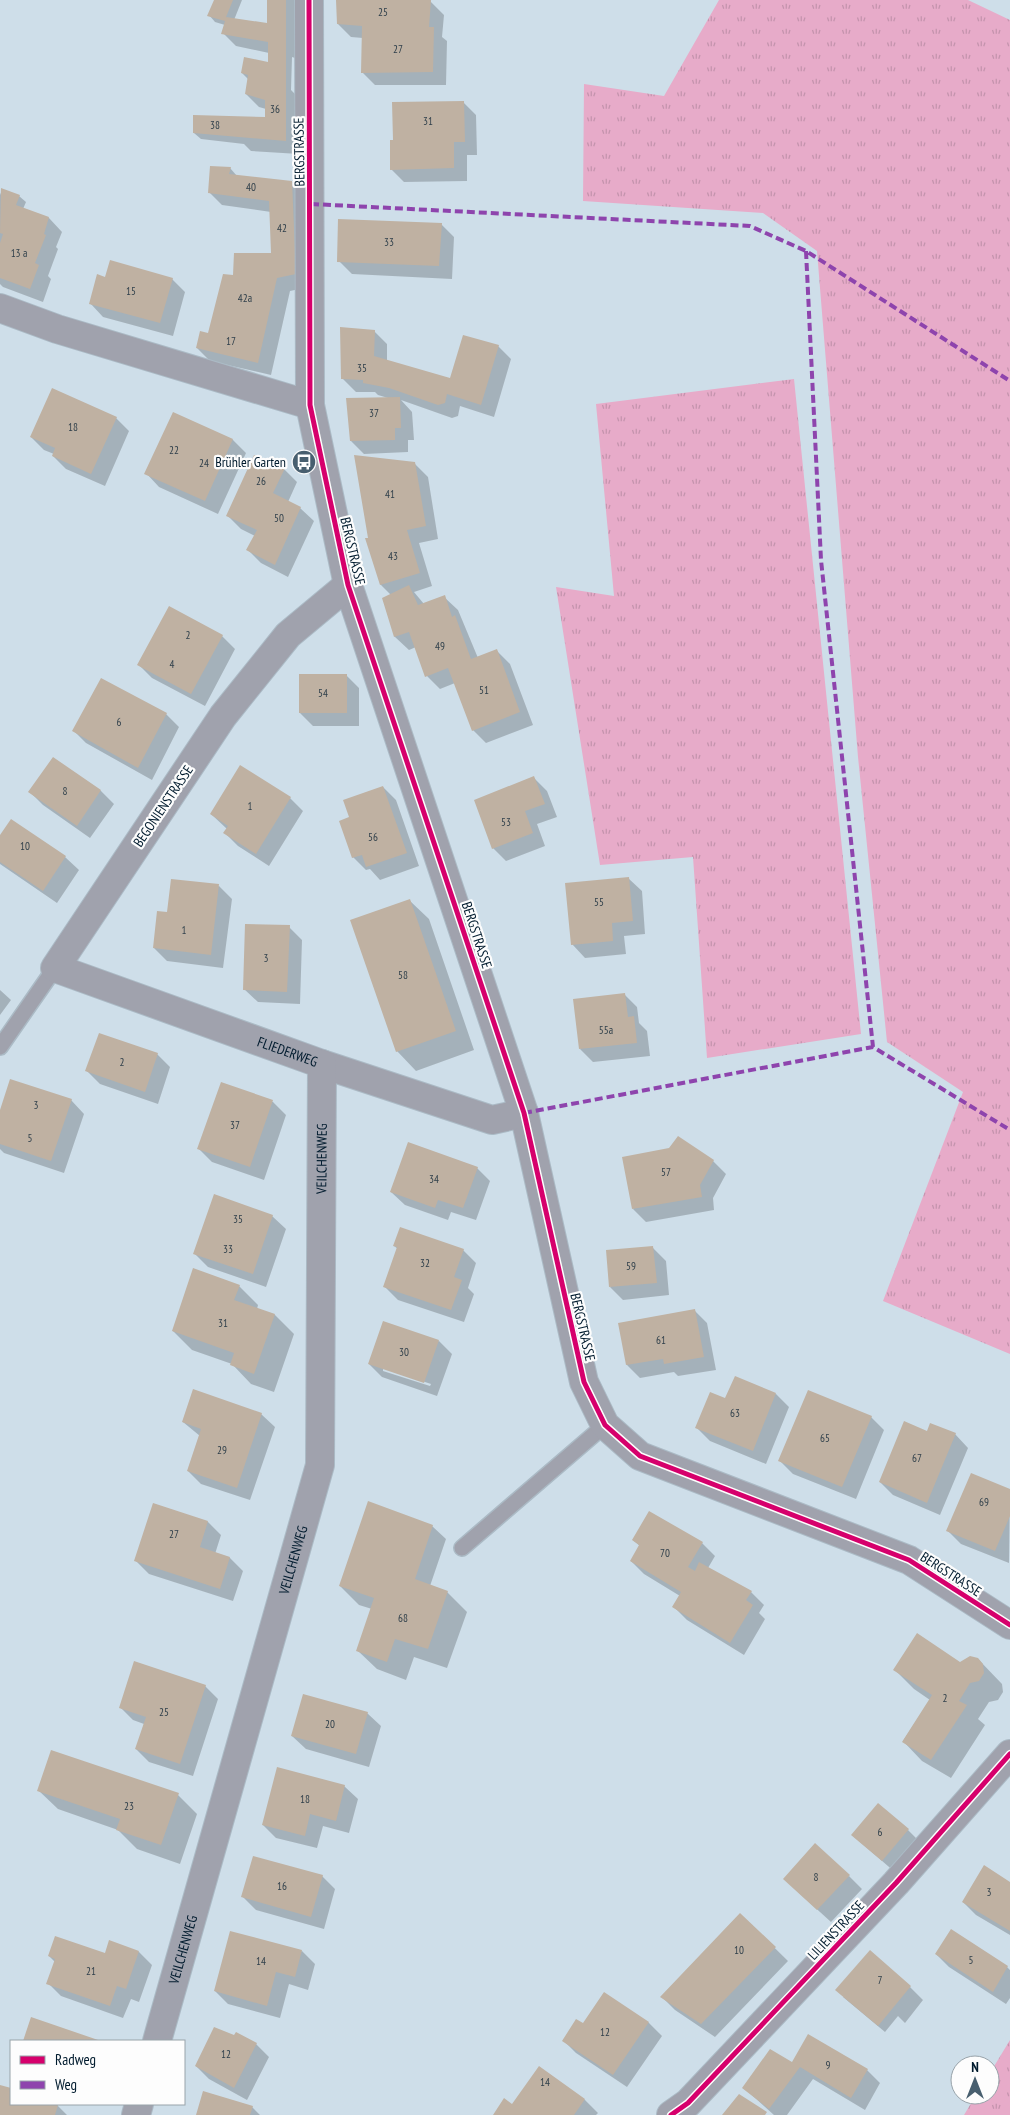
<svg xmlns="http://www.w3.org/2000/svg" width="1010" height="2115" font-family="'PT Sans Narrow',sans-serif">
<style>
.grass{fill:url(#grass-tufts)}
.shadow{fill:#0003;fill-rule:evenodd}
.building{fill:#bfb1a2}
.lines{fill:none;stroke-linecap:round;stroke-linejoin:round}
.service-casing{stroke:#abbac5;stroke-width:18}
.minor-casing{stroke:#abbac5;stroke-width:30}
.service{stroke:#a0a2ad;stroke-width:15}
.minor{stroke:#a0a2ad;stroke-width:28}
.quiet{stroke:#8e44ad;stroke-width:4;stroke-dasharray:8 4;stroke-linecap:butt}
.cycleway-casing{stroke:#fdfdfd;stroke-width:8}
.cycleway{stroke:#d6006c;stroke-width:5}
.labels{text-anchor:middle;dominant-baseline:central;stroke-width:4.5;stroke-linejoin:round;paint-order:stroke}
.number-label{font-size:11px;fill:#30404b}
.street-label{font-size:14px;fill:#001b2e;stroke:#fdfdfd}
.poi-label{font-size:14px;fill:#001b2e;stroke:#fdfdfd;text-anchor:end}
</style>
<defs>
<pattern id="grass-tufts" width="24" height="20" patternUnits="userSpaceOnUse" patternTransform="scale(1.25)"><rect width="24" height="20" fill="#e7abc9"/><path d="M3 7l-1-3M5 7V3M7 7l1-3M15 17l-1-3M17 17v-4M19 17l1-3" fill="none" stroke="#c493ad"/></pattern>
</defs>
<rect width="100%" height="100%" fill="#cedee9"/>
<!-- grass -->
<path class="grass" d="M719,0H968L1010,20V1354L883,1301L963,1092L887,1042L858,757L817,251L763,213L583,201L584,84L664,96Z
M794,379L861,1034L707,1058L693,857L600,865L556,587L614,596L596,404Z
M1010,2040V2115H964L976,2095H990V2073Z"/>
<!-- shadow -->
<path class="shadow" d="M216,0H242L234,20L268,25V0H299L298,59L292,57L291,90L298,97L299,154L251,151L244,144L201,139L194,133L266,118V109L259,107L246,94L248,79L242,73L270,64L269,53L236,46L223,33L225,25L215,22L209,15Z
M337,0L430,1L444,15L442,37L447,41L446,85H375L362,72L363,38L351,37L338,24Z
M463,102L476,115L477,155H467V181L404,182L391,169L394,141Z
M230,168L237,176L292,182L305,195L309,287L290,291L271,375L210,361L197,348L209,335L234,276L272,254L271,212L222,205L209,192Z
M2,190L19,196L26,202L23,209L49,218L62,232L56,247L58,249L48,276L51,279L43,302L3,287L0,284V195Z
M441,224L454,237L452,279L352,274L339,261Z
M106,278L172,279L185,292L173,336L103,317L90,303Z
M374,331L387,344V361L451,380L498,346L511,359L494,417L460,406L458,416L452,418L401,400L412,412L414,440H408V452L364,454L351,441L388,398L378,395L375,392H356L343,379Z
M173,414L233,440L246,453L218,514L159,487L146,473Z
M116,418L129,431L105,486L66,469L53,456L54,454L44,450L31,437Z
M414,463L428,477L438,539L419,543L432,586L414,592L424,604L444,597L458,610L478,658L497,651L510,664L533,725L486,743L473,730L455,683L440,689L427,676L416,647L409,650L395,637L383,599L391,595L381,585L367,540H370Z
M284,469L297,482L288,502L300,508L314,521L288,577L261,563L248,550L255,536L241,529L228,516Z
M222,636L235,649L205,706L152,678L139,665Z
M346,675L359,688V726H313L300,713Z
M166,714L179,727L152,780L86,743L73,730Z
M53,758L101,791L114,804L90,838L43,805L30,792Z
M534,778L547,791L557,817L537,824L545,846L506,861L493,848Z
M383,787L396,800L419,866L380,880L370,869L366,870L353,857L350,818Z
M290,798L303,811L269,866L238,846L225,833L227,829L211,814Z
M0,838L65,857L79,870L57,903L0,864Z
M628,878L642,891L645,934L624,936L626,954L585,958L572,944Z
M219,886L232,899L223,968L167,961L154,948L168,913Z
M409,900L429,919L474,1050L416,1071L397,1051Z
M289,927L302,940L300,1004L258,1002L244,989Z
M0,990L11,1000L0,1015Z
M624,994L637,1007L639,1023L647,1031L650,1056L593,1062L580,1049Z
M157,1054L170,1067L158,1104L100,1084L87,1071Z
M222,1084L273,1102L286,1115L264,1180L212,1162L199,1149Z
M71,1100L84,1114L64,1173L4,1153L0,1149V1113Z
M670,1149L713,1161L726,1174L713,1198L714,1210L646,1222L633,1209Z
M477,1168L490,1181L476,1220L451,1212L448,1220L405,1205L391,1192Z
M272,1216L286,1229L266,1287L208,1267L195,1254Z
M394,1246L463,1250L476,1263L468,1288L474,1294L464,1322L398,1300L385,1287L398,1249Z
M653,1248L666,1261L669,1295L623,1300L610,1287Z
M239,1286L258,1305L257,1309L275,1315L294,1334L274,1392L251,1384L232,1364L192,1350L173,1331Z
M694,1310L707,1323L716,1370L678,1376L674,1372L640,1378L627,1365L620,1324Z
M439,1341L452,1354L437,1396L382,1377L369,1364ZM383,1368L431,1384L430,1386L383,1371Z
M776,1394L789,1407L766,1464L710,1441L697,1428L726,1400Z
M261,1414L275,1427L250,1500L201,1484L188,1471L200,1436L183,1422Z
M871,1417L884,1430L856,1499L793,1474L780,1461Z
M955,1434L968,1448L940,1515L893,1495L880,1482Z
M1010,1490L1009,1563L961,1544L948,1531Z
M154,1504L208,1522L221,1535L215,1554L230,1558L243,1571L233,1601L149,1574L136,1561Z
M432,1526L446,1539L430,1586L447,1592L467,1612L447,1668L414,1657L406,1680L377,1669L357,1650L372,1609L359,1605L340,1586Z
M633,1540L702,1543L715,1556L708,1568L751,1592L764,1605L759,1613L765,1619L744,1655L687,1620L674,1607L680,1596L644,1574L631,1561L640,1546Z
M978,1659L1002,1684L1003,1692L998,1700L989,1702L978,1719L985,1725L951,1778L922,1761L903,1741L930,1700L914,1689L895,1670L960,1663Z
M205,1686L218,1699L193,1776L149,1762L136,1749L144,1724L133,1720L120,1707Z
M367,1713L381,1726L369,1767L306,1749L292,1736Z
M344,1786L358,1799L349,1833L323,1826L317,1848L276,1838L263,1825Z
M38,1790L178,1795L197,1814L180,1864L137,1849L118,1830L58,1809Z
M908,1830L921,1843L896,1873L852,1835Z
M322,1876L335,1889L324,1929L256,1910L243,1897Z
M849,1876L862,1889L831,1922L798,1892Z
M1010,1883V1935L976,1915L963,1902Z
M740,1914L788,1961L715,2037L675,2010L662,1997Z
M302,1951L315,1964L308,1990L289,1984L280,2018L228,2004L215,1991Z
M139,1952L152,1965L139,2002L131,1999L123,2018L61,1996L48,1983L55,1962L49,1956Z
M936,1954L1007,1967L1010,1970V1998L1006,2004L949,1967Z
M910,1987L923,2000L905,2023L898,2016L885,2032L843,1997Z
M604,1993L649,2023L662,2036L627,2087L576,2053L563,2040L583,2025Z
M32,2019L98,2041H24Z
M256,2044L269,2057L247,2100L209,2079L196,2066Z
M792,2064L867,2070L880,2083L865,2110L813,2079L787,2115H774L744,2088Z
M539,2068L585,2100L598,2113L596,2115H494L512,2106Z
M0,2086L11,2090V2104H52L58,2106L67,2115H0Z
M252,2107L260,2115H197Z"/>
<!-- building -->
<path class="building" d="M214,0H233L226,17L267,23V0H286V141L193,133V115L265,117V100L245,94L248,75L241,73L244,57L268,62V42L221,34L225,21L207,16Z
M336,0H431L429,27H434L433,72L361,73L362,26L337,24Z
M464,101L465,142H454V168L390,170V140H393L392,102Z
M210,166L231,167L229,174L292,181L296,274L277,278L258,363L196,348L200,331L208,333L223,274L233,275L234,253H271L269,201L208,193Z
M1,188L20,195L16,205L49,217L44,234L46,235L35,263L39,265L30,289L0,278V243L3,234L0,233Z
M338,219L442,223L439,266L337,262Z
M110,260L173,278L160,323L89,304L97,274L105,277Z
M340,327L375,330L374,356L450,378L463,335L499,345L481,405L447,394L445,403L438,405L389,388L363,383V380L341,379Z
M52,388L117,417L91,474L52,456L55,448L30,437Z
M400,397L401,428H395V440L350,441L346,398Z
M173,412L233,439L205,501L144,474Z
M254,455L285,468L273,493L301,507L275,565L246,550L257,530L226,516Z
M354,455L415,462L426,526L407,530L420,573L380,585L365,538H368Z
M409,585L418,605L445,595L452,617L455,615L471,659L497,649L520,712L472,731L448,668L425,677L409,632L394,637L382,598Z
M169,606L223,635L191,694L137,665Z
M299,674H347V713H299Z
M101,678L167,713L138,768L72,731Z
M53,757L101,790L77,826L28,792Z
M240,765L291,797L256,854L223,833L228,826L210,814Z
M534,776L545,804L525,811L533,833L492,849L474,800Z
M383,786L407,853L366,867L362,855L352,858L339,821L349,817L343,800Z
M11,819L66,856L43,891L0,862V835Z
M629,877L633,921L612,923L613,941L571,945L565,883Z
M171,879L219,884L211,955L153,948L157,911L167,912Z
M410,899L456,1031L396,1052L350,920Z
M245,924L290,925L287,992L243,990Z
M625,993L628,1017L634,1016L637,1043L579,1049L573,999Z
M99,1033L158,1053L145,1092L85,1071Z
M10,1079L72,1099L51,1161L0,1144V1110Z
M221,1082L273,1100L250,1167L197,1149Z
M678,1136L714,1160L700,1185L702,1197L632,1209L622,1157L669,1148Z
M408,1142L478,1167L463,1208L438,1200L435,1208L390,1192Z
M214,1194L273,1215L253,1274L193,1254Z
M400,1227L464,1249L454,1277L462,1280L451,1310L383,1287L397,1247L393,1246Z
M653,1246L657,1283L609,1287L606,1250Z
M193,1268L240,1285L234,1300L275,1314L254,1374L230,1365L234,1353L172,1331Z
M695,1309L704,1357L664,1364L663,1359L626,1365L618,1323Z
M383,1321L439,1340L424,1383L368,1364Z
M735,1376L776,1393L753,1451L695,1428L710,1392L725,1398Z
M193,1389L262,1413L237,1488L187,1471L201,1429L182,1422Z
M808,1390L872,1416L842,1487L778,1461Z
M904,1421L927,1431L930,1423L956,1433L927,1503L879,1482Z
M971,1473L1010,1489V1516L995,1551L946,1531Z
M368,1501L433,1525L415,1579L448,1591L428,1649L395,1639L387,1662L356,1651L374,1598L339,1586Z
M153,1503L208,1521L200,1547L230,1557L220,1589L134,1561Z
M649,1511L703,1542L688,1567L695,1571L699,1562L752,1591L746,1600L753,1605L730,1643L672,1607L681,1592L630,1561L639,1545L632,1540Z
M917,1633L960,1662L970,1656L978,1658L983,1664L984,1673L979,1681L970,1683L959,1701L967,1705L931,1760L902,1742L932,1695L893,1670Z
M134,1661L206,1685L180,1764L135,1749L146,1717L119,1708Z
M303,1694L368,1712L356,1754L291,1736Z
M51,1750L179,1793L161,1845L116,1830L120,1819L37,1791Z
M277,1767L345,1785L336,1821L310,1814L305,1836L262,1825Z
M878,1803L909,1829L882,1861L851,1835Z
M815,1843L850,1875L817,1910L783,1879Z
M253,1856L323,1875L311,1917L241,1897Z
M984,1865L1010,1882V1931L962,1902Z
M740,1913L776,1947L701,2024L660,1997Z
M951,1929L1008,1966L993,1992L935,1954Z
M230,1931L302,1950L295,1977L276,1972L267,2006L214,1991Z
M55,1936L105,1953L109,1940L139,1951L126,1989L117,1986L110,2006L46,1984L55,1959L48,1956Z
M870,1950L911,1986L878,2026L835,1990Z
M604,1992L649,2022L613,2075L562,2041L576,2019L583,2023Z
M31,2017L101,2041H23Z
M214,2027L234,2035L236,2032L257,2043L234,2088L195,2066Z
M808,2034L868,2069L851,2098L800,2067L769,2109L742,2088L770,2049L792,2062Z
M539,2066L585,2099L574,2115H493L504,2098L512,2104Z
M0,2085L11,2088V2104H56L58,2105L55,2115H0Z
M203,2091L253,2106L250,2115H196Z
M739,2094L767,2112L765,2115H722Z"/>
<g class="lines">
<!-- service casing -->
<g class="service-casing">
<path id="service" d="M0,1047L55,968
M462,1548L605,1425"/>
</g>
<!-- minor casing -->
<g class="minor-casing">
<g id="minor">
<path d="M309,0L310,405L348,585L524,1113L584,1382L605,1425L640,1456L909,1560L1010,1625"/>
<path d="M0,308L57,329L310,405"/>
<path id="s1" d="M348,585L288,635L223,716L55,968L322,1064L492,1120L524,1113"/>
<path id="s2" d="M157,2041L320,1465L322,1064"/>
<path d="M136,2115L139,2104"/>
<path d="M671,2115L688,2103L896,1883L1010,1754"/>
</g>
</g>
<!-- service -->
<use href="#service" class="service"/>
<!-- minor -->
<use href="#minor" class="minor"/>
<!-- quiet -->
<path class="quiet" d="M311,204L750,226L806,251L1010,381
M806,251L821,560L873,1047L1010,1130
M524,1113L873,1047"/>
<!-- cycleway casing -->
<g class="cycleway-casing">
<path id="cycleway" d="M309,0L310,405L348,585L524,1113L584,1382L605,1425L640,1456L909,1560L1010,1625
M671,2115L688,2103L896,1883L1010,1754"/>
</g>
<!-- cycleway -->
<use href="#cycleway" class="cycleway"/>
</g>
<!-- icons -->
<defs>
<g id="bus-disc" transform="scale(1.25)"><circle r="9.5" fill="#485f6f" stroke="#fdfdfd"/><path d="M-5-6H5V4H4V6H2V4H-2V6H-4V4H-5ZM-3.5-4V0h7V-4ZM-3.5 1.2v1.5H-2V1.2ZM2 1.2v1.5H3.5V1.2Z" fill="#fff"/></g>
</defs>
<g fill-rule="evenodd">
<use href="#bus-disc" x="304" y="462"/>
</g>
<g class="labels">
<!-- number labels -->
<g class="number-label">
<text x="383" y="12">25</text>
<text x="398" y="49">27</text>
<text x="275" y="109">36</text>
<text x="428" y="121">31</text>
<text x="215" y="125">38</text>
<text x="251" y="187">40</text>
<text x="282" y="228">42</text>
<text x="389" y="242">33</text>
<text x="19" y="253">13 a</text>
<text x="131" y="291">15</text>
<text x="245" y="298">42a</text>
<text x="231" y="341">17</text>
<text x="362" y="368">35</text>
<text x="374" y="413">37</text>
<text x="73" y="427">18</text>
<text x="174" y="450">22</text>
<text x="204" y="463">24</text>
<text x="261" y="481">26</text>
<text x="390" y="494">41</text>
<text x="279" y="518">50</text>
<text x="393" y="556">43</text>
<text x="188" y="635">2</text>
<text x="440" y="646">49</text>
<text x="172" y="664">4</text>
<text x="484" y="690">51</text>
<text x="323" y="693">54</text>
<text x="119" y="722">6</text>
<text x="65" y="791">8</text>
<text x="250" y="806">1</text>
<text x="506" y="822">53</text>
<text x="373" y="837">56</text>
<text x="25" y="846">10</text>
<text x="599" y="902">55</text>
<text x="184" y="930">1</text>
<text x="266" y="958">3</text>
<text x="403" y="975">58</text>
<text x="606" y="1030">55a</text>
<text x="122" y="1062">2</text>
<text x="36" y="1105">3</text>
<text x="235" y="1125">37</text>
<text x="30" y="1138">5</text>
<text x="666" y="1172">57</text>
<text x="434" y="1179">34</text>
<text x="238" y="1219">35</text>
<text x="228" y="1249">33</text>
<text x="425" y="1263">32</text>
<text x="631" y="1266">59</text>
<text x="223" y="1323">31</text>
<text x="661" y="1340">61</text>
<text x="404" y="1352">30</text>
<text x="735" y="1413">63</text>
<text x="825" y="1438">65</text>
<text x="222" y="1450">29</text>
<text x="917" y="1458">67</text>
<text x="984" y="1502">69</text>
<text x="174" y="1534">27</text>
<text x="665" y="1553">70</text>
<text x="403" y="1618">68</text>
<text x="945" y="1698">2</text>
<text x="164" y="1712">25</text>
<text x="330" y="1724">20</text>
<text x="305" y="1799">18</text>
<text x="129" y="1806">23</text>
<text x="880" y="1832">6</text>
<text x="816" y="1877">8</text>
<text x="282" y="1886">16</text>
<text x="989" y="1892">3</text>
<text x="739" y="1950">10</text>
<text x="971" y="1960">5</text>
<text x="261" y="1961">14</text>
<text x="91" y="1971">21</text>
<text x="880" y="1980">7</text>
<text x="605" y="2032">12</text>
<text x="226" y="2054">12</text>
<text x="828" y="2065">9</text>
<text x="545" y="2082">14</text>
</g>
<!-- street labels -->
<g class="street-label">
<text transform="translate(299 152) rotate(-91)">BERGSTRASSE</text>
<text transform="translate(353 551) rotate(77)">BERGSTRASSE</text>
<text transform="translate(163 806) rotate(-56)">BEGONIENSTRASSE</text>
<text transform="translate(477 935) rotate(72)">BERGSTRASSE</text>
<text stroke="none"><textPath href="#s1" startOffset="732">FLIEDERWEG</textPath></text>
<text stroke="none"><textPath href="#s2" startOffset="905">VEILCHENWEG</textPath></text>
<text transform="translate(583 1327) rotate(77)">BERGSTRASSE</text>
<text stroke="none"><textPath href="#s2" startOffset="500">VEILCHENWEG</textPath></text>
<text transform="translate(951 1574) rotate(33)">BERGSTRASSE</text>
<text transform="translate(836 1930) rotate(-47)">LILIENSTRASSE</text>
<text stroke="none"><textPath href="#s2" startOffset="95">VEILCHENWEG</textPath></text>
</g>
<!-- poi labels -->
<g class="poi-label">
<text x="286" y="462">Brühler Garten</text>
</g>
</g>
<!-- legend -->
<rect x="10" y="2040" width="175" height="65" fill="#fdfdfd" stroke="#98a3aa"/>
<rect x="20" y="2056" width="25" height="8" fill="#d6006c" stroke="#98a3aa"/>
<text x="55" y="2065" font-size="15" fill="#001b2e">Radweg</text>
<rect x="20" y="2081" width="25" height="8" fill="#8e44ad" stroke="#98a3aa"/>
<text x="55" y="2090" font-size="15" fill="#001b2e">Weg</text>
<!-- north arrow -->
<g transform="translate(975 2080)"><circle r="24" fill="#fdfdfd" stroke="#98a3aa"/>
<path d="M0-4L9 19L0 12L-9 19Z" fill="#485f6f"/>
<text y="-8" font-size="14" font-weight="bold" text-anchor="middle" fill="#001b2e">N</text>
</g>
</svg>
